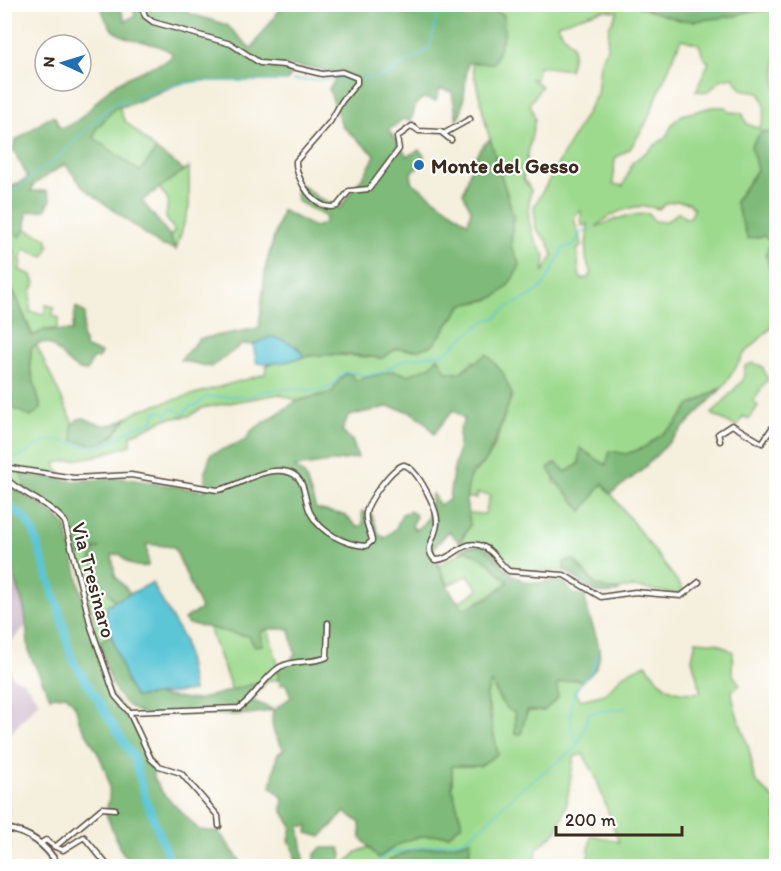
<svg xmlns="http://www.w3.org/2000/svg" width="781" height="871" font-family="Itim,sans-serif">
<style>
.industrial{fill:#d0bdce}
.green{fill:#9eda8e;stroke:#6c8256;stroke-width:1.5;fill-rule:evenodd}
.forest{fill:#7eba79;stroke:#5c724c;stroke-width:1.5;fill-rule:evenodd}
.water{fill:#5cc6d6;stroke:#4c787a;stroke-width:1.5}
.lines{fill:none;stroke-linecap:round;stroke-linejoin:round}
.stream{stroke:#5cc6d6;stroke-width:1.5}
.river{stroke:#5cc6d6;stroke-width:8}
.street-casing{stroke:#57483b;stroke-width:7}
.secondary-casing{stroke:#57483b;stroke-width:8}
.street{stroke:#fff;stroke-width:4}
.secondary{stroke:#fff;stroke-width:4.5}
.poi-dot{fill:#1f6fb2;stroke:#fff;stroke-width:2}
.labels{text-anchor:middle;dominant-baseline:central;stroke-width:4.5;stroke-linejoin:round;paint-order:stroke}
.poi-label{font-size:21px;font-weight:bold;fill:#3b2a1e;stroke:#fff;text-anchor:start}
.street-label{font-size:21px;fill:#3b2a1e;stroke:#fff}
</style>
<rect width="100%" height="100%" fill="#fff"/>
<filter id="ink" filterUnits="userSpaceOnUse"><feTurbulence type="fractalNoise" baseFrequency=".0167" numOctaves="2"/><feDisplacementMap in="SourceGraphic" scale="12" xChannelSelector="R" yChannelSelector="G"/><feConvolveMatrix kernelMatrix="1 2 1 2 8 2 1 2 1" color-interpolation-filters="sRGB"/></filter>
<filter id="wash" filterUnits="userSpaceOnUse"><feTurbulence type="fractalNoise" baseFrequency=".008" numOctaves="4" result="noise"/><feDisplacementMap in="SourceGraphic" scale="24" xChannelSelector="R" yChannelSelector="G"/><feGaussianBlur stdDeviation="1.35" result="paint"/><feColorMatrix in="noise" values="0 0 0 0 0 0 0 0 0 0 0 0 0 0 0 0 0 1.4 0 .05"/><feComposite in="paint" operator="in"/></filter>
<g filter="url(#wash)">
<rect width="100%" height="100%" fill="#f5efdd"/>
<!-- industrial -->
<path class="industrial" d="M4,556L14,573L25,612V627L5,648Z
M5,658L13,678L23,681L39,701L5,740Z"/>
<!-- green -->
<path class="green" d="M479,5H639L679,20L776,9V132H761L757,170L735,202L770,242L771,278L776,291V323L744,354L724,386L689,406L676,424L643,448L626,454L610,451L606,466L580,448L579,464L566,472L556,463L554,482L567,491L582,511L603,483L683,589L677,594L634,587L610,590L597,586L574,560L564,562L565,571C548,569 527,575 512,569C489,559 492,535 460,544L470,525L468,513L485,514L490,495L477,493V498H466C468,470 475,477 488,458C500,440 503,415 512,395L473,361L459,373L446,372L431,366L409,375L393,371L356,381L333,392L297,401L279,394L202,408L189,416L166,419L131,435V445L96,456L55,463L57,470L63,474L21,469L27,492L5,474V398L15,409L41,408L30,367L31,349L36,344L72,421L73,440L112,438L127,418L142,409L265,374L267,365L322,354L382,358L396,349L417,350L433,345L462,305L488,300L520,265L511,246L513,214L487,129L471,61L504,15ZM602,10L618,11L609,27L607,48L600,64L597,94L534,207L536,229L548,242L553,255L543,273L545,256C529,234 525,215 531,190L523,178L535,119L530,103L542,86L531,79H536L539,66L569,70C580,33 566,49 558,24ZM681,39L699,44L704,59L709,62L696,91L708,92L722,79L733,77L742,89L759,93C768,105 765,116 759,129L747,124L742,113L729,112L726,107H712L682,115L673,123L666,137L633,162L623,186L613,184L615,158L630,149L645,125ZM677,201L689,203L694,209L691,217L685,218L679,212L665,222L654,221L649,214C626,214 616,219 596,227C611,212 638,201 659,209L666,203ZM581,211L582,226L588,224C588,239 581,259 592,272L588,278L581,279C576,269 580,260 577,251L582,244L574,219L578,212Z
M119,107L124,120L156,150L141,172L94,138L96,129L115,108Z
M189,167V207L176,250L170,236L175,231L166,218L168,199L159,188Z
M5,223L20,237L25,229L47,238L49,246L44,257L25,249L20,260L22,262L19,270L32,275L35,284L31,291L30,312L45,314L46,305L55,307L52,315L59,318L57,329L45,330L33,336L15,294L6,283V271L15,264V251L5,252Z
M753,363L762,366L768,379L753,401L758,406L749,419L743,416L737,427L712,414L743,380L745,366Z
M106,544L90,563L95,564L100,580L115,601L107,605L105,616L111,635L99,642L78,556Z
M466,550L486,560L508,582L492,595L465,610L457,603L479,590L468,575L448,585L439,565Z
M208,626C233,633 241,641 268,629L278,665V680H267L232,690Z
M696,641L717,643L733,652L732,673L740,685L732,691C733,714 747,735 751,758C753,767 751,773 756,781C761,788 770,795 776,801V866H587L591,835L619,842L595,775L583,754L574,757L566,807L557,831L537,849L535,866H478L469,854L470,840L459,845L403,854L383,866H342L357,852L370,847L378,858C404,839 417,834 449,835L462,824L452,788V766H480L492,716L486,697L491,681L500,701L515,713V734C526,712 552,672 582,681L575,692L581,700L605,694L624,674L646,664C661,687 673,696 701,692L692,659Z"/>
<!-- forest -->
<path class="forest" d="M479,4L504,15V36L494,63H468C464,83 466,104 457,121L452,92L440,89L436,101L423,98L416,104L411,121L403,119L389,130L407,156L419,150L424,155L425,163L411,172L412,182L468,223L471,210L463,193C471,172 471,154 490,139L513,214L511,246L520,265C503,298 498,298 462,305L433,345L417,350L396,349L382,358L343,354L304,356L298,347L270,337L253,345L243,344L211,367L180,360L199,339L259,328L266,265L282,210L314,227L324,224L326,217L297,201L295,185H302L319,198L340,209C350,189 367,177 375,155L342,126L329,89L338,76L320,69L285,65L291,75L287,81H199L176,85L129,105L115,108L96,129L94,138L140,172L156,150L184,170L142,201L170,236L175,249L160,245L84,188L65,164L34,184L31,191H47L51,200L45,210L27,212L26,228L20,237L5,223L4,190L28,178L13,149L15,141L51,116L55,117L60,128C80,126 94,102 108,90C124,77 149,68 168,60L173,54C145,32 111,52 101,5H119L125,21L135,16L132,5H174L191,14L227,25L251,49L283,5Z
M640,5L776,4V9L747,11L736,16L695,21L679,20L639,7Z
M761,132H776V291L766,256L770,242L764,236L748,239L735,202L757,170L751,146Z
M5,271L6,283L15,294L32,336L45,330L72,331L76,307L85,313L82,336L86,348L101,353L98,359L93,358L87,371C62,372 55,326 31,349L30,367L41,408L31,417L15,409L5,398Z
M487,354L503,373L512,395L488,458L470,475L466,501L470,525L459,542L449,531L433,549C440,570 448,595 465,609L492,595L508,582L486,560L466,550L460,552L465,546H483C493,556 513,579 527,582C549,587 558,569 573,594L585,595C586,627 619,658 582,681L575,679L557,684L558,698L544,711H527L521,734H515V713C501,707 498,694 491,682L486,697L498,754L480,766H452V788L462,824L449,835C417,834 404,839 378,858L361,838L360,823L345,812L321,837L307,833L308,826H299L305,866H297L293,848L289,841L292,827L282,810L283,798L271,787L277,755L284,749C274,736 270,727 273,710C242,717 223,715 191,712C180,711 168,717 155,716C114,712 109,675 99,642L111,635L128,685L135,697L153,695L197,700L267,680L251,700L274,710L291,697L286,684L280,685L278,665L290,661L295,654L290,629H268L261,632L263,645L254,646L249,636C228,634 209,626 188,624L184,619L201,609L174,547L147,544L148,566C134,568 129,565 120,554L112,555L115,576L131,594L115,601L100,580L95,564L90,562L95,550L100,547L78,556L69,520L27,492L21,474L73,481L122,478L205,491V472L211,454L246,440L251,431L297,401L333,392L335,386L345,374H351L356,380L393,371L409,375L431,366L438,357L446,372L459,373ZM387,407C409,409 422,415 434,434L453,410L465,419C455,435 461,436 458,451C454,467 451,482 449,500L440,505L432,494L428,518L417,530L412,527L416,515L410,511L402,514L396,528L385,538L379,534L372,515L362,511L363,525L357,527L345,515L316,509L305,476L295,467L358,458L352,440L342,432L348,416Z
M724,386L640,472L610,494L603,483L582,511C571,496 556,485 548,468L556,463L566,472L579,464L580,448L606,465L610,451L626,454L643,448L676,424L689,406Z
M84,418C101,427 111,428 127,418C110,441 102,450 73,440L72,425L78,419Z
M4,481C22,497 55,510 66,527L89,626L111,694L129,715L149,757L154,779L162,792L199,830L219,832L244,866H133L120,849L105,811C119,786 97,749 83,728C73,714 83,711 66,695L50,697L29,653L25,612L14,573L5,556Z
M574,560L596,586L619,591C593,600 586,583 565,571L564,562Z
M471,840L469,854L478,866H383C404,844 443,851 471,840Z
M321,848H340L342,855L339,866H319L315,863V854Z"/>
<!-- water -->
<path class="water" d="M270,337C285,340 295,343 304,356C291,362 270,365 257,363L253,345Z
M152,583L184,640L193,691L135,697L128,685L105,616L107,605Z"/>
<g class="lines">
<!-- stream -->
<path class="stream" d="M360,79L380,78L429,49L437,18
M293,80L353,79
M4,196L54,161L113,104L176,85L199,81H287
M4,456C28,463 30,443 50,441C68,438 86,452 104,445C122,438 134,423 153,422L155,412L162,411L167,415L171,408L184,414L190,406H196L205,397L252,396L263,391L290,389L320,391L330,387L345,372L368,375L381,373L404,360L445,353L470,332L488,319L496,318C508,302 526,302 540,289C548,283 557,258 564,247L574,246L579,234L590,229
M578,744C568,727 568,700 580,684C588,673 595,671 597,656
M375,866L386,854L464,840L484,825L518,791L574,750L580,740L589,713L627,708"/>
<!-- river -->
<path class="river" d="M4,503L23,516L32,528L60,613L72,659L135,760L144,794L172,866"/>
</g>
</g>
<g filter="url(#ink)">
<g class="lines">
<!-- street casing -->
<g class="street-casing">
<path id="street" d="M141,4L145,16L153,22L231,44L260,63L284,65L322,74L342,72L357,78V83L342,101L330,122L296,161C295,179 316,213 337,206L349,191L369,189L399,149L397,137L412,126L419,131L441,132L451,140
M445,133L470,119
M720,441L718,434L732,425L762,443L772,428H776
M4,467L74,478L131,475L217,490C239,487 259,468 283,471C309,474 302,499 311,514C321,533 346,545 366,546L372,541C371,532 364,522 366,513C368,501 392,467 404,465C417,468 437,508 437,521C438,536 422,548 435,560C453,561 464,536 484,547C495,552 499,564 509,571L564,575L601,597L635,592L681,596L699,582
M4,477C22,495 50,503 65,522L91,627L115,696L129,712L151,759L159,766L181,773L218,816L219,826
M129,712L239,708C255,697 264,677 280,667C295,659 313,664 327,657L328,623
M41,843L46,840L55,847L102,808L115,809
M55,847L63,850L84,837L108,866"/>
</g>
<!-- secondary casing -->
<g class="secondary-casing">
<path id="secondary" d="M4,828C31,833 45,844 59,866"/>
</g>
<!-- street -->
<use href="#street" class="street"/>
<!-- secondary -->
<use href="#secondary" class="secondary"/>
</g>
</g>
<!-- markers -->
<circle class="poi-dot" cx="419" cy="165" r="6"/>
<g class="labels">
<!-- poi labels -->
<g class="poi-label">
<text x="431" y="165">Monte del Gesso</text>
</g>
<!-- street labels -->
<g class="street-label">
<text transform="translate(94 580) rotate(75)">Via Tresinaro</text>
</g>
</g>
<!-- margin -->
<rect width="781" height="871" fill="none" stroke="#fff" stroke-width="24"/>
<!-- north arrow -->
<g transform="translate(63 63) rotate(274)"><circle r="28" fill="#ffffff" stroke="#b1aaa5" stroke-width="1.5"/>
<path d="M0-4.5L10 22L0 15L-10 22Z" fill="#1f6fb2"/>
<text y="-9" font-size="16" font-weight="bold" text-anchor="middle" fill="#3b2a1e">N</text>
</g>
<!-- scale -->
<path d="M556 826v9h126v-9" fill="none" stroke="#3b2a1e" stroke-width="3"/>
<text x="565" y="826" font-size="18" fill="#3b2a1e" stroke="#ffffff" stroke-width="4.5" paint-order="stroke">200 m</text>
</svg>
